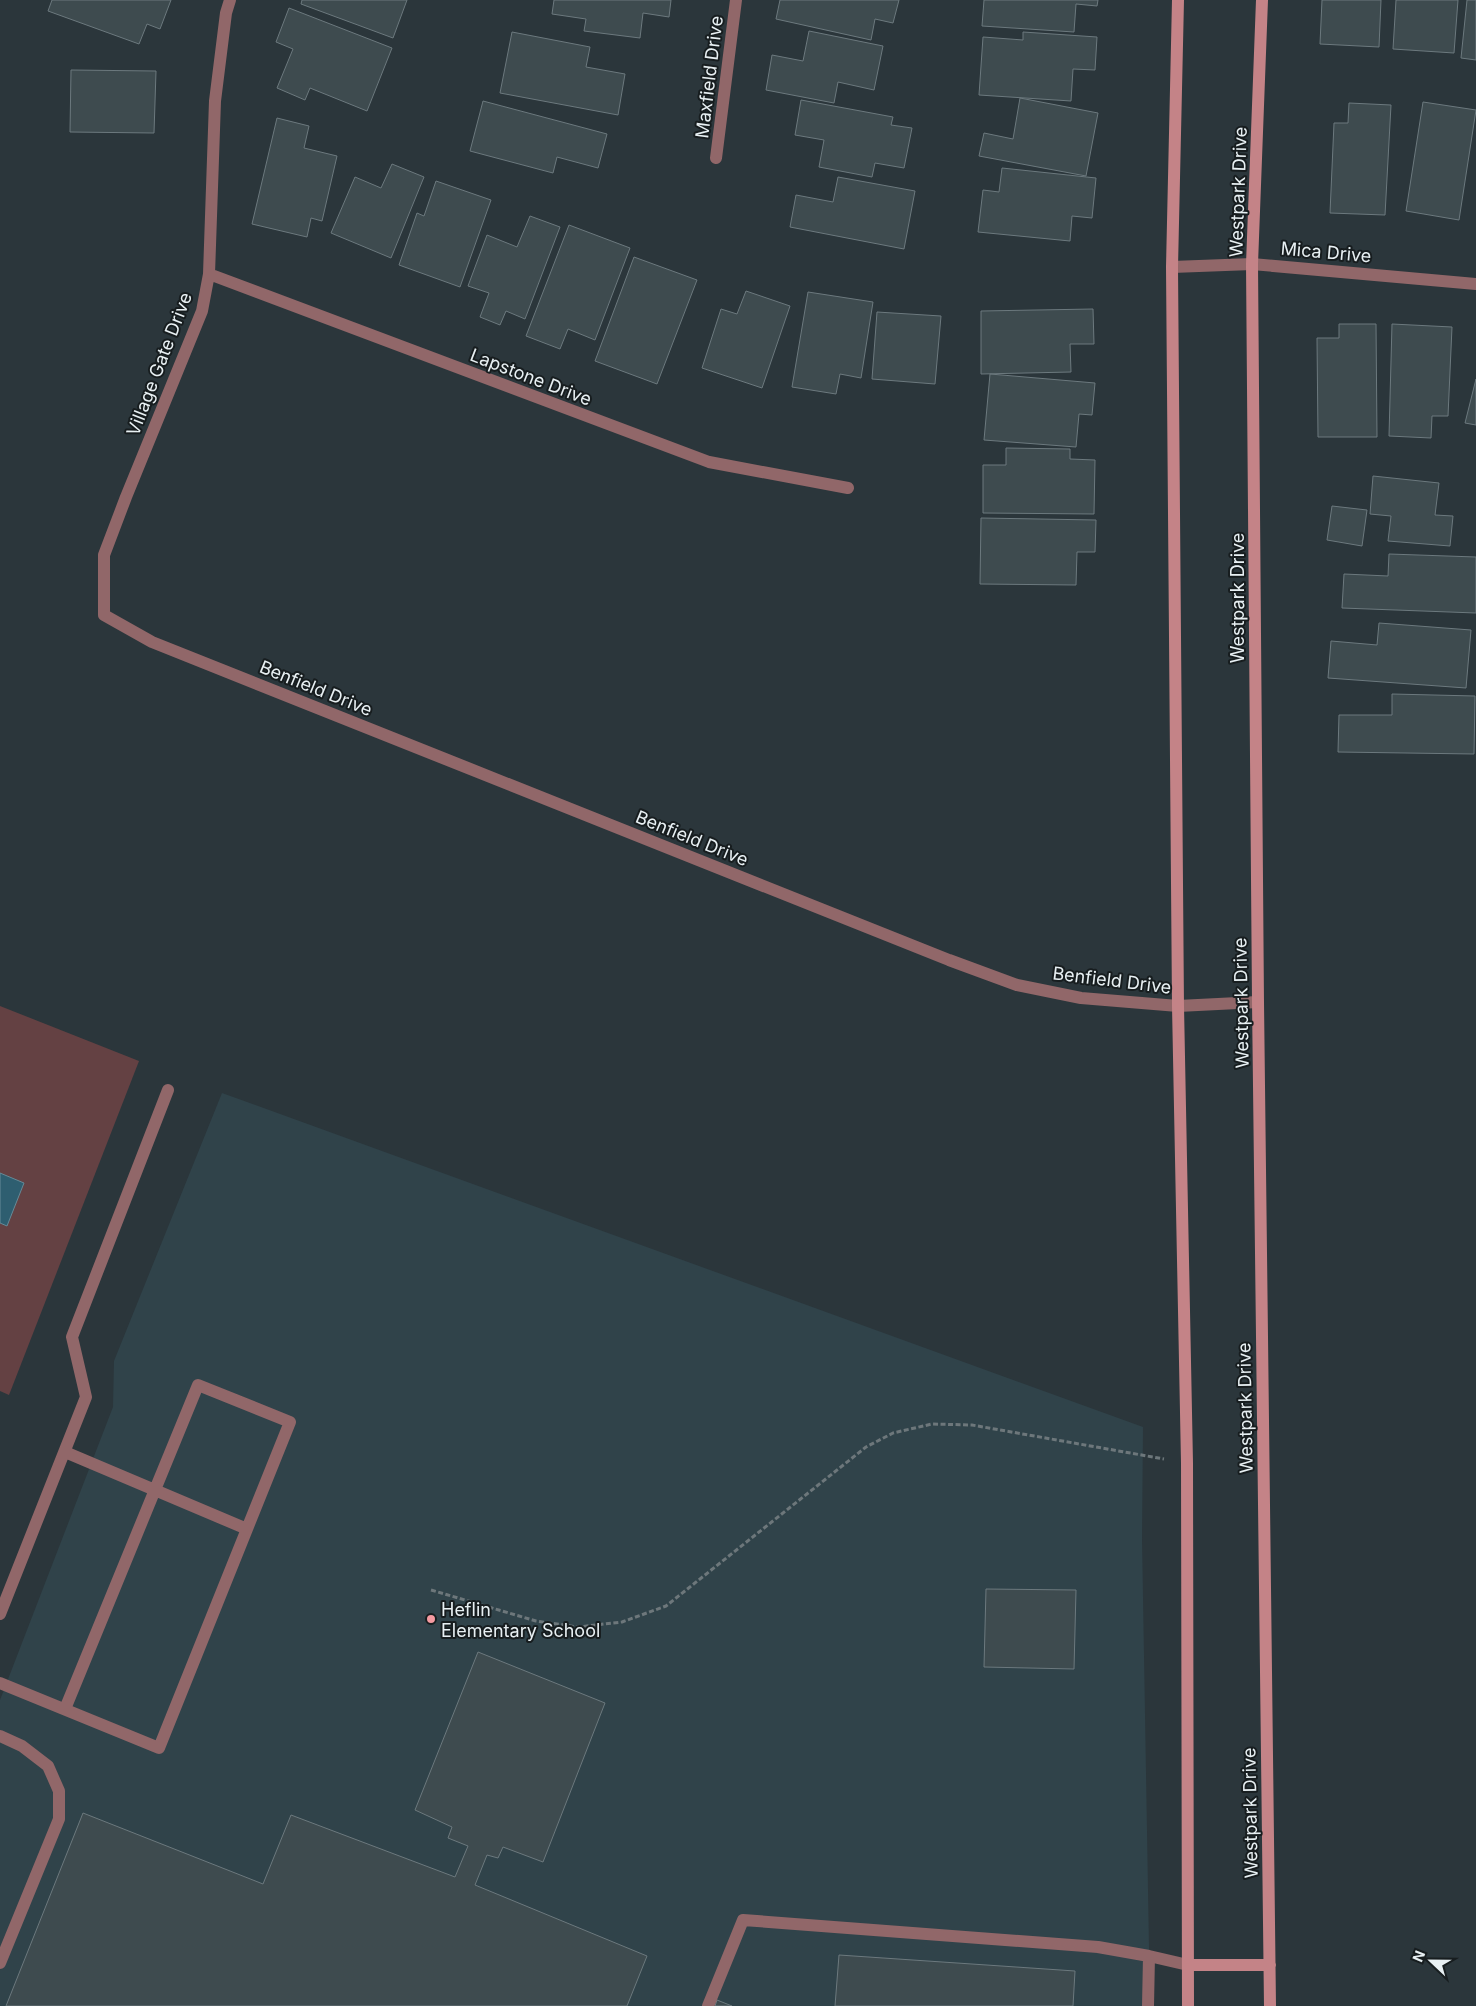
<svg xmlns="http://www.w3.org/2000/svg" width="1476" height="2006" font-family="Inter,sans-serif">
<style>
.built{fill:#30434a}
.green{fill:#644143}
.water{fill:#2e5e70;stroke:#668a97}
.building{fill:#3e4b4f;stroke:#6c797e}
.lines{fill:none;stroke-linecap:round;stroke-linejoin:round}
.path{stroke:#6d777b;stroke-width:3;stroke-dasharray:5 2.5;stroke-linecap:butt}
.service{stroke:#916769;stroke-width:12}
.minor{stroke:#916769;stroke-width:12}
.secondary{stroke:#c48387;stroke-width:12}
.poi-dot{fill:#f49aa1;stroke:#171d1f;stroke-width:2}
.labels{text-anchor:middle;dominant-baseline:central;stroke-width:4;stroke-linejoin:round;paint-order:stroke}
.street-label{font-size:18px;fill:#e8f0f3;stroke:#171d1f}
.poi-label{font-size:18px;fill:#e8f0f3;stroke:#171d1f;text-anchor:start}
</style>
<rect width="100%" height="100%" fill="#2b363b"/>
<!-- built -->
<path class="built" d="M222,1093L1143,1427L1142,1539L1150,2006H0V1700L113,1407L114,1361Z"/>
<!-- green -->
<path class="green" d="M0,1006L139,1061L9,1395L0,1391Z"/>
<!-- water -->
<path class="water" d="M0,1173L24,1183L7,1226L0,1223Z"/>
<!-- building -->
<path class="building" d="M52,0H171L160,29L147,24L139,44L48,11Z
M302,0H407L393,38L301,4Z
M554,0H671L669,17L643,13L640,38L584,31L586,19L552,14Z
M780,0H899L893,23L875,19L871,40L776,19Z
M984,0H1098L1097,6L1076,4L1074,32L982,26Z
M1322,0H1381L1379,47L1320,44Z
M1396,0H1458L1454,53L1393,49Z
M1467,0H1476V60L1461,58Z
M289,8L392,48L367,111L310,88L305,100L277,88L293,49L276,42Z
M809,31L883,46L874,90L838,82L834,103L766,90L772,55L803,61Z
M512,32L590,47L586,67L625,74L618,115L500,93Z
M1023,32L1097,37L1095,70L1073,69L1071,101L979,95L983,37L1023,40Z
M71,70L156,71L154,133L70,132Z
M1020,98L1098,113L1086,176L979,156L984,133L1013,139Z
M801,100L893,117L891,125L912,128L904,168L875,163L872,177L819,167L824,140L795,135Z
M483,101L607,134L598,168L557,157L553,173L470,151Z
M1423,102L1476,110L1459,220L1406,211Z
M1349,103L1391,105L1385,215L1330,213L1334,123H1348Z
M277,118L309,126L304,148L337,156L322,221L311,218L307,237L252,224Z
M392,164L424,177L391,258L331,233L355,177L381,188Z
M1002,168L1096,178L1092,218L1072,216L1070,241L978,232L983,190L999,192Z
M838,177L915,191L904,249L790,227L796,195L833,202Z
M436,181L491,200L460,287L399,265L417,213L424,216Z
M530,216L560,227L525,319L506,311L500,325L480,317L489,293L468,286L487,235L517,247Z
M569,225L630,248L595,340L568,329L560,349L526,336Z
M634,257L697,280L657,384L595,361Z
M746,291L790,306L762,388L702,368L721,309L737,314Z
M808,292L873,302L861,378L840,374L836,394L792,387Z
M1093,309L1094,344H1070L1071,372L981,374V311Z
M877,312L941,316L935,384L872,379Z
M1339,324H1376L1377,437H1318L1317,338H1339Z
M1392,324L1452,327L1448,416H1432L1431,438L1389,436Z
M990,374L1095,383L1092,415L1079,414L1076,447L984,440Z
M1476,379V425L1465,423Z
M1006,448L1070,449V459L1095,460L1094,514L983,513V465H1006Z
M1373,476L1439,483L1435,515L1453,516L1450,546L1388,541L1391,516L1370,514Z
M1332,506L1367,510L1362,546L1327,540Z
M981,518L1096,520L1095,552H1077L1076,585L980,584Z
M1389,554L1476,557V613L1342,608L1344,574L1388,576Z
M1379,623L1471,630L1466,688L1328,678L1331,641L1377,645Z
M1392,694L1475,696L1474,754L1338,752L1339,715H1392Z
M986,1589L1076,1590L1074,1669L984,1667Z
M478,1652L605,1703L543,1862L503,1847L498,1858L487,1855L475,1885L647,1956L627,2006H6L83,1813L263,1884L291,1815L455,1877L468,1846L448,1838L452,1827L415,1810Z
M839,1955L1075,1971L1073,2006H835Z
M717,2000L732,2006H715Z"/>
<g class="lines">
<!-- path -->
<path class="path" d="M431,1590L536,1621L578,1627L622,1622L666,1606L866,1447L893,1433L932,1424L972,1425L1164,1459"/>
<!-- service -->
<path class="service" d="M65,1452L247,1529
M0,1614L86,1397L72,1337L168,1090
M0,1683L159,1748L290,1422L198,1385L65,1709
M0,1736L22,1746L48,1766L59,1791V1819L0,1963
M708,2006L743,1920L1098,1947L1149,1956L1188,1965
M1148,2006L1149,1956"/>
<!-- minor -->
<path class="minor" d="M230,0L226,13L215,101L209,274L202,311L126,497L104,555V615L152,642L949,960L1017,985L1081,998L1178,1006L1258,1002
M716,158L736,0
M1172,267L1252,264L1476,284
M209,274L709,462L848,488"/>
<!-- secondary -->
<path class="secondary" d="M1178,0L1172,267L1178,1006L1187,1463L1188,2006
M1262,0L1252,264L1258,1002L1270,2006
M1188,1965H1270"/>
</g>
<!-- markers -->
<circle class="poi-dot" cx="431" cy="1619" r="5"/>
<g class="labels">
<!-- street labels -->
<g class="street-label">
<text transform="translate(709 77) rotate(-83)">Maxfield Drive</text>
<text transform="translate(1238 192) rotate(-88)">Westpark Drive</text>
<text transform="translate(1326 252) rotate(5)">Mica Drive</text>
<text transform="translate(159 364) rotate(-69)">Village Gate Drive</text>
<text transform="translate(531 377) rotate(21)">Lapstone Drive</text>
<text transform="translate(1237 598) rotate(-90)">Westpark Drive</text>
<text transform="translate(316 688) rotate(22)">Benfield Drive</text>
<text transform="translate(692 838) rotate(22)">Benfield Drive</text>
<text transform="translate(1112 980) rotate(7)">Benfield Drive</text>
<text transform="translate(1241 1003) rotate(-91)">Westpark Drive</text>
<text transform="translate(1245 1408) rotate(-91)">Westpark Drive</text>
<text transform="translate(1250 1813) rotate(-91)">Westpark Drive</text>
</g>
<!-- poi labels -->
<g class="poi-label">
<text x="441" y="1609">Heflin<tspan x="441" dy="21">Elementary School</tspan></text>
</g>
</g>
<!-- north arrow -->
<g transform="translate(1431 1961) rotate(292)" stroke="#171d1f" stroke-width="4" paint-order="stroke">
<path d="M0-4L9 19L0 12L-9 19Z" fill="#e8f0f3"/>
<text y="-8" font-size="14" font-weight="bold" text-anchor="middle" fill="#e8f0f3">N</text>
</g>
</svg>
